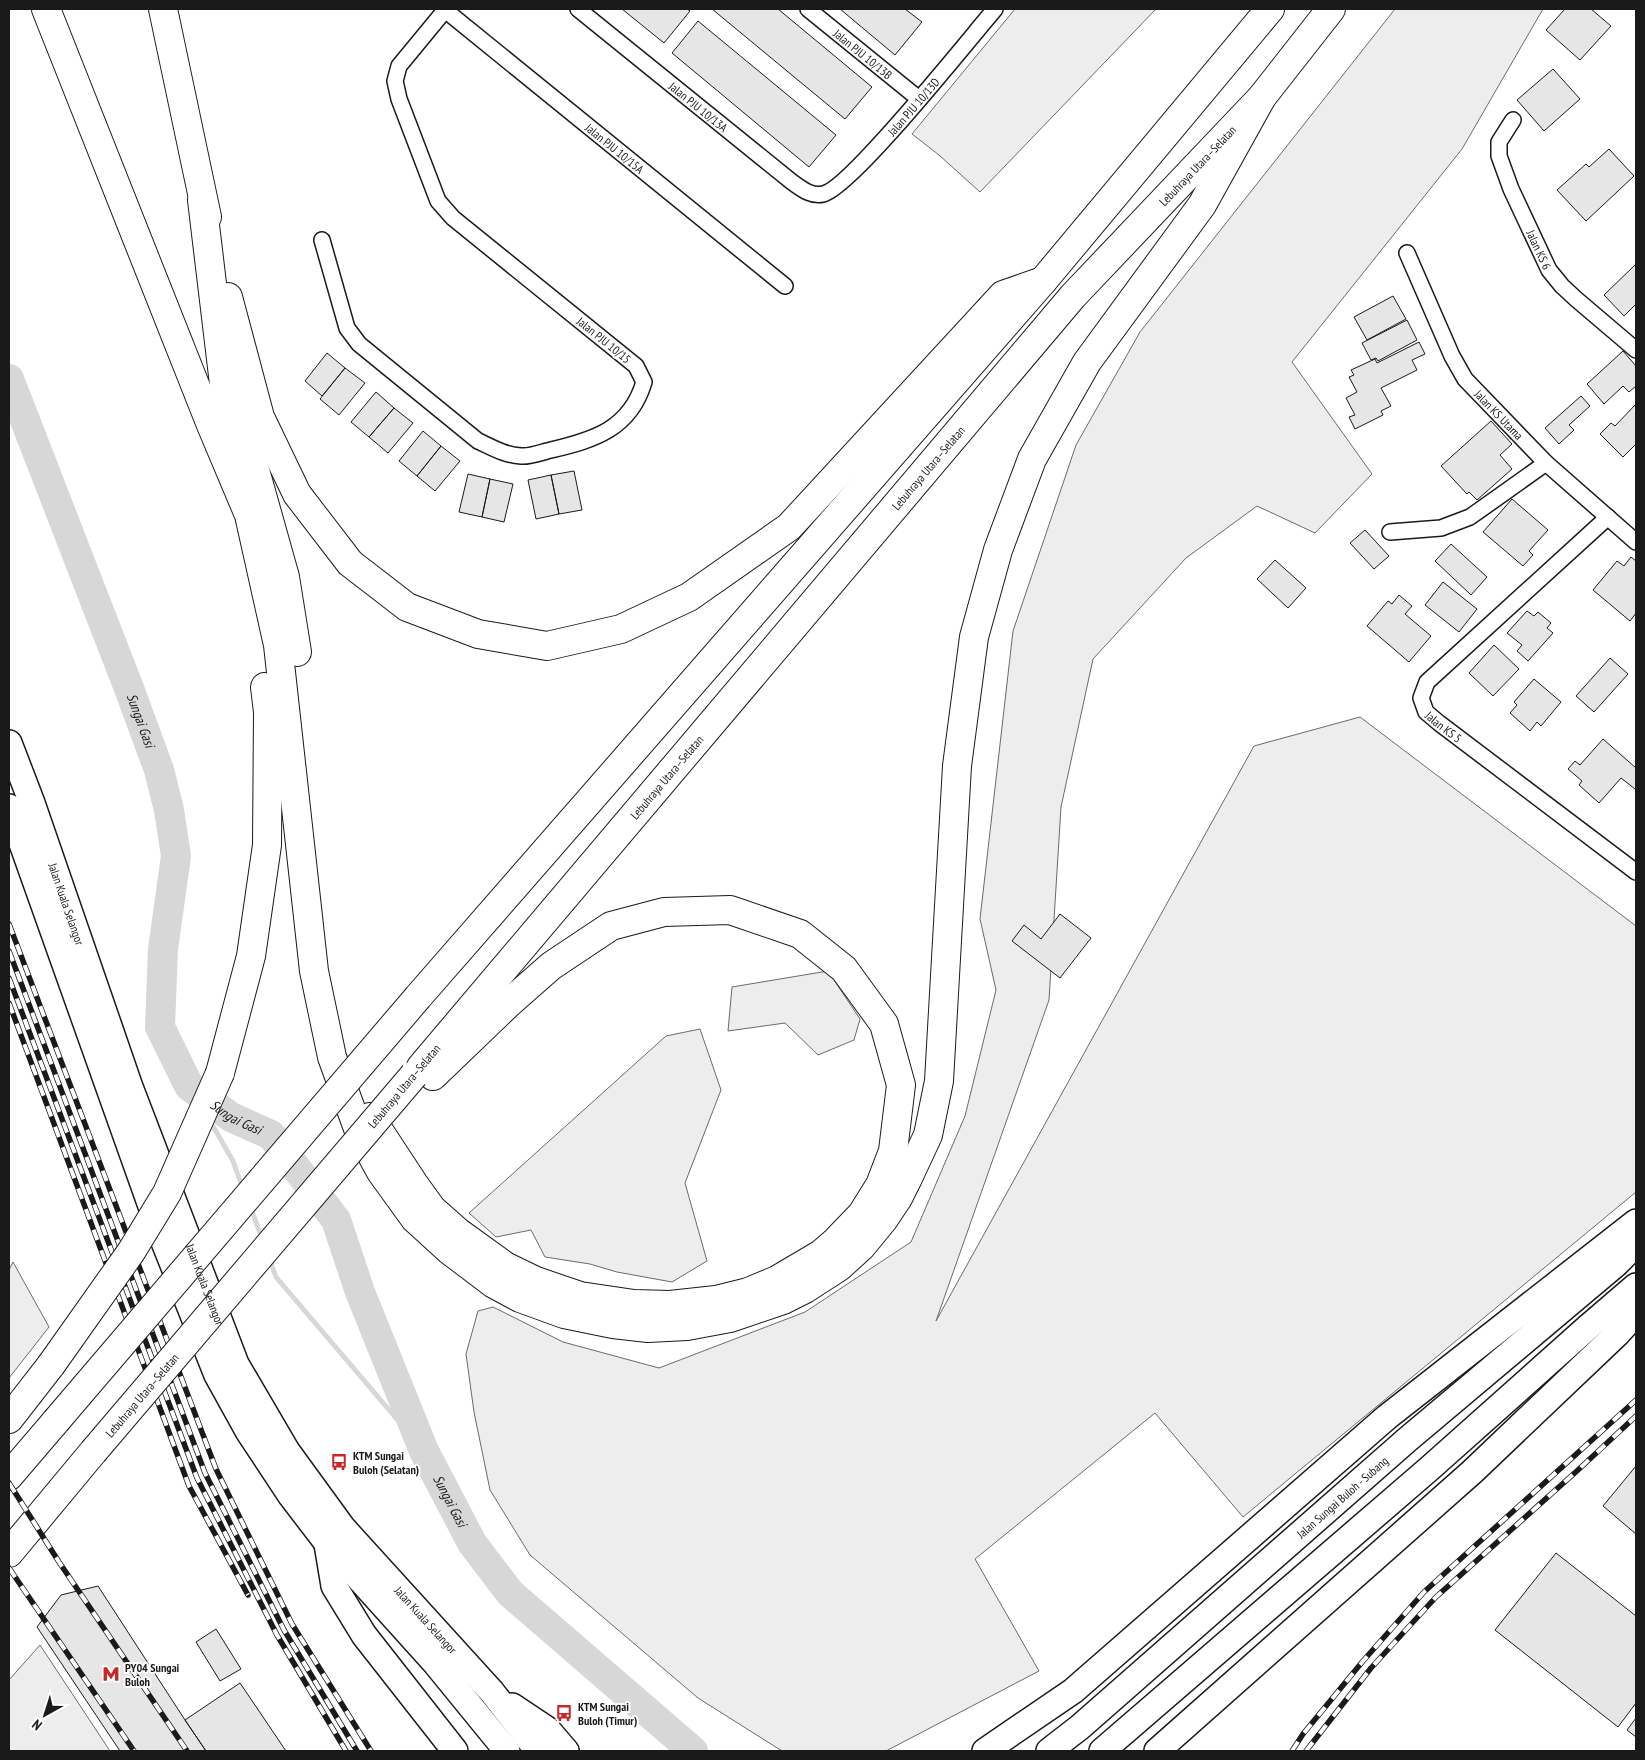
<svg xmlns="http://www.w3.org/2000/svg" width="1645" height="1760" font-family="'PT Sans Narrow',sans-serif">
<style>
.green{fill:#ededed;stroke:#6a6a6a}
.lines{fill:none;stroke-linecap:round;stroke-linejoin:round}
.stream{stroke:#d7d7d7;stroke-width:5}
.river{stroke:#d7d7d7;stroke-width:30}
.building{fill:#e6e6e6;stroke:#1a1a1a}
.minor-casing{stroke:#1a1a1a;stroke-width:18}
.trunk-casing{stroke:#1a1a1a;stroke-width:28}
.motorway-casing{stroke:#1a1a1a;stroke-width:30}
.minor{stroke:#fff;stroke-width:15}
.trunk{stroke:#fff;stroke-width:25}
.motorway{stroke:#fff;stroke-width:28}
.rail-casing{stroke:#1a1a1a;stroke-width:5.5}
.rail{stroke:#fff;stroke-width:4;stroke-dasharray:11;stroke-linecap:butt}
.motorway-bridge-casing{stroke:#1a1a1a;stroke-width:30;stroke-linecap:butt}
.motorway-bridge{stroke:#fff;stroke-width:28}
.labels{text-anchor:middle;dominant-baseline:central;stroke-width:4;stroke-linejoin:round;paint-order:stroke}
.street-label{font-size:12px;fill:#1a1a1a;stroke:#fff}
.poi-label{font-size:12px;font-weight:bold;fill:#1a1a1a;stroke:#fff;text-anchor:start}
.water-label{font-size:14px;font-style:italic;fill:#1a1a1a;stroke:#fff}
</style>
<rect width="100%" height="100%" fill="#fff"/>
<!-- green -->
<path class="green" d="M1015,9H1156L980,192L939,155L912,134Z
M1395,9H1543L1462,149L1292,362L1372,474L1315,533L1257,506L1186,558L1093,659L1061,807L1049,1000L936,1321L1254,746L1360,717L1636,926V1192L1243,1517L1155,1413L975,1559L1039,1671L886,1751H782L698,1698L530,1555L490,1490L474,1412L466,1354L478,1311L493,1307L563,1342L659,1368L805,1312L911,1242L965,1116L996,990L980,919L1013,631L1076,445L1140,332Z
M828,971L860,1019L854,1040L818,1055L785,1023L728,1031L732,987Z
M700,1029L721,1090L685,1183L707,1261L672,1282L617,1272L590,1264L545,1257L531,1230L496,1237L469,1213L666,1036Z
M13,1262L49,1327L9,1378V1270Z
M40,1645L110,1751H9V1680Z"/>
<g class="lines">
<!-- stream -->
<path class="stream" d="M189,1086L198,1100
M210,1121L233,1161L243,1189
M250,1206L263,1241
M269,1258L276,1277L424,1451"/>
<!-- river -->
<path class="river" id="s1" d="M9,379L130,691L159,770L169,810L176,856L163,949L160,1027L189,1086L231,1117L271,1135L336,1220L360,1292L424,1451L472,1543L510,1593L693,1751"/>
</g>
<!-- building -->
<path class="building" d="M622,9H687L690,11L664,43Z
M712,9H778L872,87L845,119Z
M840,9H905L922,22L895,55Z
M1565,9H1591L1611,26L1580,60L1546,30Z
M698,21L836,135L809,167L672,53Z
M1553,69L1580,99L1544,131L1517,100Z
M1609,149L1634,176L1586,221L1557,190L1586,164L1589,167Z
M1636,264V304L1624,316L1604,295Z
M1393,296L1406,319L1367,340L1354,317Z
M1407,320L1417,340L1378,361L1376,358L1371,360L1362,343Z
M1419,342L1425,354L1412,360L1417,370L1381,388L1391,406L1381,411L1383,415L1355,429L1349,417L1355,415L1346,398L1357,392L1349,377L1354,375L1351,370L1375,359L1377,363Z
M1623,351L1636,366V386L1629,392L1623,386L1604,404L1587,384Z
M327,353L345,368L322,396L305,381Z
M345,368L365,383L339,415L320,399Z
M376,392L394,408L369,437L351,422Z
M1581,396L1590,406L1569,425L1574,430L1559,444L1545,428Z
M1636,404V444L1623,457L1600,434L1611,423L1615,426Z
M394,408L413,423L388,453L369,437Z
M1491,421L1512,444L1500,455L1512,469L1477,500L1469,492L1467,494L1441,466Z
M423,431L441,446L417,476L399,461Z
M441,446L460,461L435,491L417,476Z
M574,471L582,510L559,514L551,475Z
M468,474L490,479L482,517L459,512Z
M551,475L559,514L536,519L528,480Z
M490,479L513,484L504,522L482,517Z
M1512,499L1548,530L1529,551L1533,555L1523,566L1483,532Z
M1365,530L1389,556L1374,569L1350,543Z
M1451,544L1487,577L1471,595L1435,561Z
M1631,557L1636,561V613L1630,621L1593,590L1617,561L1624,566Z
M1275,560L1306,588L1288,608L1257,579Z
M1443,582L1477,609L1459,632L1425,605Z
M1399,595L1412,606L1405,614L1431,636L1409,662L1367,626L1388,601L1392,604Z
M1527,611L1534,616L1538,612L1551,623L1547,628L1553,633L1528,661L1517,651L1522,645L1507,633Z
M1494,645L1519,669L1493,696L1469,673Z
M1610,658L1628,674L1594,712L1576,696Z
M1534,679L1561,702L1541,726L1537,722L1530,731L1510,713L1517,705L1514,702Z
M1603,739L1636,768V788L1635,789L1621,778L1599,803L1579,785L1582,781L1568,769L1575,761L1580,765Z
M1060,914L1091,938L1060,978L1012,941L1024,925L1041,939Z
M1636,1466V1534L1603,1506Z
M1556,1553L1636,1616V1703L1618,1727L1495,1630Z
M98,1586L185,1720L206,1751H120L37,1627L61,1595Z
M216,1629L241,1669L220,1681L196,1642Z
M240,1683L286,1751H206L185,1720Z
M1636,1718V1737L1627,1730Z"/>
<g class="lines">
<!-- minor casing -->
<g class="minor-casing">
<g id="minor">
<path id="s2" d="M578,9L792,182C801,188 811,197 823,194C850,189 970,38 995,9"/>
<path id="s3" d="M808,9L919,99"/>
<path id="s4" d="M445,10L785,286"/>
<path id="s5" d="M1513,120L1499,142V156L1511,189L1549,270L1562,286L1576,299L1636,350"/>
<path d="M322,240L347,328L359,344L478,441C493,448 505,455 521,456C530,457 542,452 551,450C594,440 630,429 644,382L636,366L453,218L438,201L399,99L395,81L399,66L446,9"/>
<path id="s6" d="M1407,253L1452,356L1465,379L1546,463L1636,542"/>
<path id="s7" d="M1608,517L1427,682L1421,698L1426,712L1439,723L1636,872"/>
<path d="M1390,532L1441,528L1470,517L1546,463"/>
</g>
</g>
<!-- trunk casing -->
<g class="trunk-casing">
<g id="trunk">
<path id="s8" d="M9,743L32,803L130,1087L236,1364L287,1451L343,1528L492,1692L538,1751"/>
<path d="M9,807L162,1237L217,1375L248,1431L291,1496L327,1543L436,1664L507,1751"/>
<path d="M327,1544L334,1586L364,1635L455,1751"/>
<path d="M512,1706L548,1730L566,1751"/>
<path d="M985,1751L1073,1691L1387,1417L1636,1222"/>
<path id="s9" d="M1049,1751L1080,1727L1408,1439L1616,1264L1636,1244"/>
<path d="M1102,1751L1430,1468L1587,1328L1636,1286"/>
<path d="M1157,1751L1472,1472L1617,1334L1636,1313"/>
</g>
</g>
<!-- motorway casing -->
<g class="motorway-casing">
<g id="motorway">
<path d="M46,9L211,425L249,515L278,645L314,971L332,1057L360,1134L381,1172L415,1219L449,1250L494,1284L520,1298L564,1314L613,1324L648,1328L687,1326L730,1318L783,1300L805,1289L839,1267L861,1247L884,1219L898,1198L908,1178L928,1135L939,1081L957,766L974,637L998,550L1032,459L1087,362L1202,205L1262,97"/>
<path d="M163,9L207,217"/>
<path d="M202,200L224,384L255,470L285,577L297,652"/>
<path d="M228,297L260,417L297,494L350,563L407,607L478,634L547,646L621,629L689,597L789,527L1003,295L1043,281"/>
<path d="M418,997L1043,281L1270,9"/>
<path id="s10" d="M421,1067L1073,296L1262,97L1331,9"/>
<path d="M220,1073L251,956L267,845L268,712L265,687"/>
<path d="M370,1117L414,1184L432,1209L458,1232L505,1266L536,1281L580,1296L634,1304L670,1305L716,1300L748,1292L777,1280L821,1254L836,1241L862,1214L880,1185L893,1151L901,1085L884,1024L844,969L800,934L730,910L664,912L611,926L551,966L509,1003L433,1076"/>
<path d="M9,1419L51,1365"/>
<path d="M9,1476L56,1421"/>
<path d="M9,1553L93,1452"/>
</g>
</g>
<!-- minor -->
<use href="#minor" class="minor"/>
<!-- trunk -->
<use href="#trunk" class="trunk"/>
<!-- motorway -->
<use href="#motorway" class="motorway"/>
<!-- rail casing -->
<g class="rail-casing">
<path id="rail" d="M9,924L216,1469L292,1624L371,1751
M9,951L205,1473L284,1630L357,1751
M9,978L197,1478L277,1635L346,1751
M9,1003L189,1486L248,1595
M9,1483L59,1562L187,1751
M9,1568L134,1751
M1292,1751L1303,1734L1363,1661L1424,1592L1636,1400
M1306,1751L1371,1668L1436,1597L1578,1470L1636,1416"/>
</g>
<!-- rail -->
<use href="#rail" class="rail"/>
<!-- motorway-bridge casing -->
<g class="motorway-bridge-casing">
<g id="motorway-bridge">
<path d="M51,1365L131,1252L167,1193L220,1073"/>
<path d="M56,1421L418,997"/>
<path id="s11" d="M93,1452L414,1075"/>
</g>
</g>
<!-- motorway-bridge -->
<use href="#motorway-bridge" class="motorway-bridge"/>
</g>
<!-- icons -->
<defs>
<g id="bus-bare" transform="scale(1.35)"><path d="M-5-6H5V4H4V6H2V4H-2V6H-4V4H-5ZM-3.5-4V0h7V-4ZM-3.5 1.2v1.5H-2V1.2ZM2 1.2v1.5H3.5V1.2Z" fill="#c62828" stroke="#fff" stroke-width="2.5" paint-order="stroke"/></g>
<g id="metro-bare" transform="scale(1.35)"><path d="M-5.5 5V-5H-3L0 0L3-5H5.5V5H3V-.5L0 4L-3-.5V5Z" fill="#c62828" stroke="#fff" stroke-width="2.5" paint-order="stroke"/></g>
</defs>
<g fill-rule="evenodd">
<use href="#bus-bare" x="339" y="1462"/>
<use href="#metro-bare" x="111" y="1674"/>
<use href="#bus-bare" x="564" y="1713"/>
</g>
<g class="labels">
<!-- street labels -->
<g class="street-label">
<text stroke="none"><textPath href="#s3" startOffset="71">Jalan PJU 10/13B</textPath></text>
<text stroke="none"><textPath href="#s2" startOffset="155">Jalan PJU 10/13A</textPath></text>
<text stroke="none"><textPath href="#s2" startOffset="436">Jalan PJU 10/13D</textPath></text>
<text stroke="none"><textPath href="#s4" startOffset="219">Jalan PJU 10/15A</textPath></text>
<text stroke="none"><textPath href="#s10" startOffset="1190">Lebuhraya Utara–Selatan</textPath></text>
<text stroke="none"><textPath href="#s5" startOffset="142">Jalan KS 6</textPath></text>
<text transform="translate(604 340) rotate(39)">Jalan PJU 10/15</text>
<text stroke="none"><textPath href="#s6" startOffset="188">Jalan KS Utama</textPath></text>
<text stroke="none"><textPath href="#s10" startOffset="785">Lebuhraya Utara–Selatan</textPath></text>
<text stroke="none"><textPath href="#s7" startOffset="300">Jalan KS 5</textPath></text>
<text stroke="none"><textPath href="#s10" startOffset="380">Lebuhraya Utara–Selatan</textPath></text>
<text stroke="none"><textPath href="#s8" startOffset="171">Jalan Kuala Selangor</textPath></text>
<text transform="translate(404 1086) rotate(-50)">Lebuhraya Utara–Selatan</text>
<text stroke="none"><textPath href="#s8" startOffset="576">Jalan Kuala Selangor</textPath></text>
<text stroke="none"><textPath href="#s11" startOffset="75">Lebuhraya Utara–Selatan</textPath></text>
<text stroke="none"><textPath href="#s9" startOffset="388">Jalan Sungai Buloh - Subang</textPath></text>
<text stroke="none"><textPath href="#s8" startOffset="981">Jalan Kuala Selangor</textPath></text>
</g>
<!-- poi labels -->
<g class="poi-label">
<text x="353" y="1455">KTM Sungai<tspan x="353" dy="14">Buloh (Selatan)</tspan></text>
<text x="125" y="1667">PY04 Sungai<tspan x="125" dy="14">Buloh</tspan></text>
<text x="578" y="1706">KTM Sungai<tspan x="578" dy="14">Buloh (Timur)</tspan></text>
</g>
<!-- water labels -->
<g class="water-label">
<text stroke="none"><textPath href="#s1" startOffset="366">Sungai Gasi</textPath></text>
<text stroke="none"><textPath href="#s1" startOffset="801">Sungai Gasi</textPath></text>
<text stroke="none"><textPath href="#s1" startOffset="1251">Sungai Gasi</textPath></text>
</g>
</g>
<!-- border -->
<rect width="1645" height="1760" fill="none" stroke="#1a1a1a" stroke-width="20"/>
<!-- north arrow -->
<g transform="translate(45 1715) rotate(219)" stroke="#ffffff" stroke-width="4" paint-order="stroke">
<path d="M0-4L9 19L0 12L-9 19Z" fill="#1a1a1a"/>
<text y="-8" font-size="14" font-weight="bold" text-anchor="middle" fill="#1a1a1a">N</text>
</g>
</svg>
